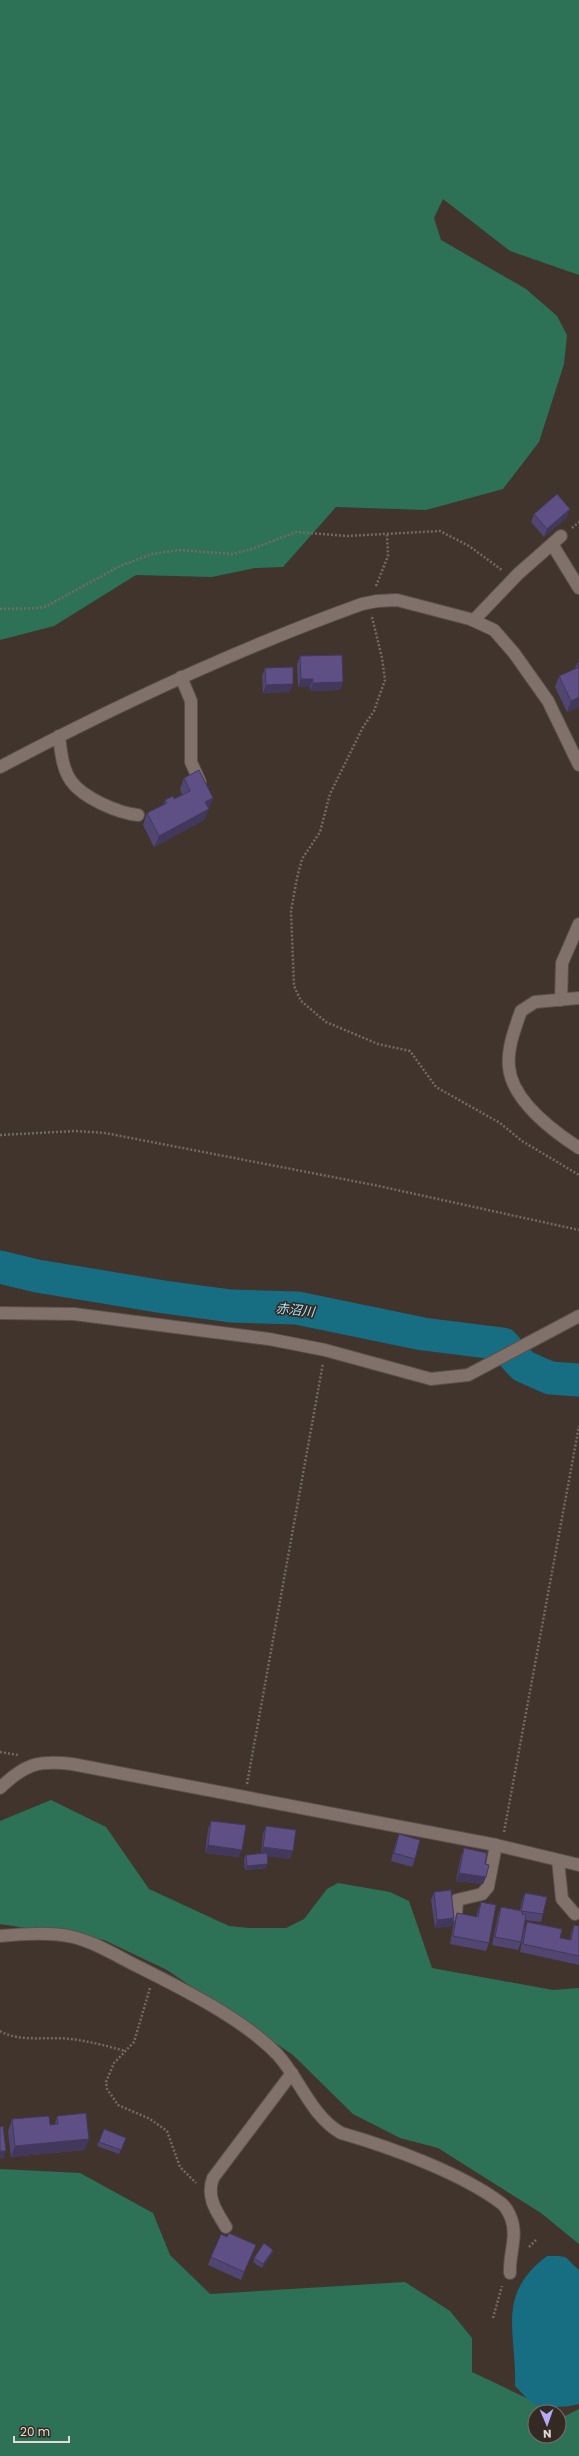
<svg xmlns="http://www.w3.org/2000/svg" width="579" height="2456" font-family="Poppins,'Noto Sans JP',sans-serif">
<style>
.forest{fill:#2d7257}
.water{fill:#176e83}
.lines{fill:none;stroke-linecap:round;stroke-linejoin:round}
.river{stroke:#176e83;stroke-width:33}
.street-casing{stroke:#5a504b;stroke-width:14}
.secondary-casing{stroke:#5a504b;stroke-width:14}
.path{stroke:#746a64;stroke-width:2.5;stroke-dasharray:2 2;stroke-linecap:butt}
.street{stroke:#80726b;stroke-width:12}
.secondary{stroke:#80726b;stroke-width:12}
.wall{fill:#514572}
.shaded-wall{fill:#42385c}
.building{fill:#5e5084;stroke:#42385c}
.labels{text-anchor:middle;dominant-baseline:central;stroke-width:3.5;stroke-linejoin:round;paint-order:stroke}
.water-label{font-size:13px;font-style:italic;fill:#a4e3f6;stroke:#352a23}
</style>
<rect width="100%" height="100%" fill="#40342d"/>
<!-- forest -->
<path class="forest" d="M0,0H579V275L510,251L443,199L434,218L441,240L526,289L557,316L567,335L564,364L539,442L503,489L426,510L336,507L283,567L255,568L212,577L136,575L54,626L0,640Z
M51,1800L106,1827L149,1889L229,1926L249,1928H286L304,1919L327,1889L338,1883L390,1892L409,1901L432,1968L553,1990L579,1988V2244L541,2213L438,2148L400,2138L353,2114L293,2055L167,1970L104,1940L0,1924V1821Z
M0,2169L80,2173L153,2213L170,2255L210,2294L405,2282L450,2311L472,2338V2372L556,2412H535V2436H559V2413L565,2416L579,2409V2456H0Z"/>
<!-- water -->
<path class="water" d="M547,2256C571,2256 563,2256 579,2270V2404C566,2407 543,2410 531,2402C526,2398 520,2391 515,2386C517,2333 495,2295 547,2256Z"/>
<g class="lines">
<!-- river -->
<path class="river" d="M0,1267L37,1276L164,1297L231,1306L297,1308L423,1334L503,1344L523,1366L550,1378L579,1380"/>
<!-- street casing -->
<g class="street-casing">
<path id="street" d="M552,544L579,588
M474,620L518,574L561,536
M181,677L191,701V762L200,782
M59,736C61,751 62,768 71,781C83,798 118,813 138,815
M0,767C117,705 237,649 362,604L377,601L397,600L470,619L494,630L514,653L548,701L579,765
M579,998L535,1002L521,1011C515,1028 507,1049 509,1067C512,1101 553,1131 579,1148
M561,1000L562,963L579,924
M0,1788C25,1764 38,1760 72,1764L496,1845L579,1865
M558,1860L562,1899L575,1914
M456,1915L457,1900L482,1894L488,1887L496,1845
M0,1936C23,1934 50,1932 73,1937C93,1942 112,1953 131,1963C177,1986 241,2017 277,2054C300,2079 311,2116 341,2133C390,2147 461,2173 501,2203C505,2206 509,2213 511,2218C518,2236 509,2254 510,2273
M226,2227C216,2211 206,2197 213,2178L292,2073"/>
</g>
<!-- secondary casing -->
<g class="secondary-casing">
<path id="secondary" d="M0,1313L74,1314L269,1339L325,1350L431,1379L468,1375L579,1316"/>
</g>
<!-- path -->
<path class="path" d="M572,528L579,522
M376,586L388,556L387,535
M0,609L39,608L47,606L120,566L152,554L179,550L232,554L252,549L296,532L347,536L440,531L469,546L502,570
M372,617L382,658L385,680L374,711L363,727L330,794L320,832L302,859L297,878L291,911L294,986L301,1001L326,1022L378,1044L410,1051L436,1087L500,1123L522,1141L579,1175
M0,1135L76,1131L105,1133L374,1185L579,1230
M0,1752L18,1755
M247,1784L323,1363
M504,1832L579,1426
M150,1988L134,2042L114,2063L106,2082L107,2089L118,2105L150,2119L167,2131L180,2167L196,2183
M0,2031C21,2043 47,2036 70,2039C89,2041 107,2046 125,2051
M529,2247L536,2240
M493,2318L502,2286"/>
<!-- street -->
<use href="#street" class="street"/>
<!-- secondary -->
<use href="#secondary" class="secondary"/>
</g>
<!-- wall -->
<path class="wall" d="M534,514L567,517L544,537L531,522Z
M300,656L343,682L340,690L310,691V687H298L297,664Z
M579,662V707L567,712L555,687L559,676L575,669L577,663Z
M265,668L290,692L263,693L262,676Z
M184,778L213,798L204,820L154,847L143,825L147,813L164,805L165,800L174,799L182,795L180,789Z
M211,1821L239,1857L205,1853L208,1829Z
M266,1826L290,1859L267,1856L266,1868L245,1870L244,1859L246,1855L261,1853L263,1834Z
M399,1834L415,1859L412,1867L391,1861L396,1842Z
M464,1848L485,1864L486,1877L483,1884L456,1881L461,1856Z
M434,1892L454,1918L452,1926L435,1928L431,1900Z
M525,1893L543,1914L541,1922L525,1920L521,1942L518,1950L492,1945L498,1915L501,1907L520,1910L522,1901Z
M481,1902L489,1943L486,1951L450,1944L454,1921L457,1913L476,1917L478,1910Z
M527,1922L560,1938L570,1940L571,1933L574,1925L579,1926V1965L520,1952L524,1930Z
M57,2116L85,2150L11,2157L8,2131L12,2119L50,2125L55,2124Z
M104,2129L126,2138L119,2154L97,2146Z
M227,2237L256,2245L241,2280L208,2265L211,2257Z
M273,2250L272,2254L262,2268L253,2262L254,2258Z"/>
<!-- shaded-wall -->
<path class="shaded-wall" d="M570,509L567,517L544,537L547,529Z
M301,679H313L310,687H298Z
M343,682L340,690L310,691L313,683Z
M293,684L290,692L263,693L266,685Z
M579,697V707L567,712L571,701Z
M213,798L204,820L154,847L159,836L205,802Z
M208,1845L242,1850L239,1857L205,1853Z
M263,1847L293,1851L290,1859L260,1855Z
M268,1864L266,1868L245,1870L247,1866Z
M459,1873L486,1877L483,1884L456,1881Z
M454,1918L452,1926L435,1928L437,1920Z
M89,2139L85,2150L11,2157L15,2146Z
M0,2151H6L3,2159H0Z
M256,2245L253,2253L241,2280L244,2272Z
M273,2250L272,2254L262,2268L263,2264Z"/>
<!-- building -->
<path class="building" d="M557,494L570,509L547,529L534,514Z
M342,655L343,682L313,683V679H301L300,656Z
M579,662V697L571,701L559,676L579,667L577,663Z
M293,667V684L266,685L265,668Z
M199,770L213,798L205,802L209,809L159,836L147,813L167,803L165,800L173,796L174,799L190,791L184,778Z
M211,1821L246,1825L242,1850L208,1845Z
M266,1826L296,1830L293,1851L263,1847Z
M399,1834L420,1840L415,1859L394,1853Z
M464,1848L487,1853L485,1864L489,1865L486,1877L459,1873Z
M267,1853L268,1864L247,1866L246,1855Z
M451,1890L454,1918L437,1920L434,1892Z
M525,1893L547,1897L543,1914L521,1911Z
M481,1902L496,1905L489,1943L453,1936L457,1913L478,1917Z
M501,1907L522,1911V1914L526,1915L521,1942L495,1937Z
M527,1922L562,1929L560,1938L571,1940L574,1925L579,1926V1956L523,1944Z
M86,2113L89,2139L15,2146L12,2119L49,2116L50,2125L58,2124L57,2116Z
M3,2126L6,2151H0V2127Z
M104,2129L126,2138L121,2150L99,2142Z
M229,2233L256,2245L244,2272L211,2257L221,2234L227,2237Z
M264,2243L273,2250L263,2264L254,2258Z"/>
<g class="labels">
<!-- water labels -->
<g class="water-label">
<text transform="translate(295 1310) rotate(6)">赤沼川</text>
</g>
</g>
<!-- north arrow -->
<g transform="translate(547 2424) rotate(178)"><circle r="19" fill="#352a23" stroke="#7a706a"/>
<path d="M0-3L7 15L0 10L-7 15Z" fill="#b5acf8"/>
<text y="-6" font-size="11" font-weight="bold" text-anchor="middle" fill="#e1d9d5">N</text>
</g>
<!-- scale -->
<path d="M14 2436v6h55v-6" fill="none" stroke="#e1d9d5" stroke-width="2"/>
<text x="20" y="2436" font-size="12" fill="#e1d9d5" stroke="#352a23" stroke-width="3" paint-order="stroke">20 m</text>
</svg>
